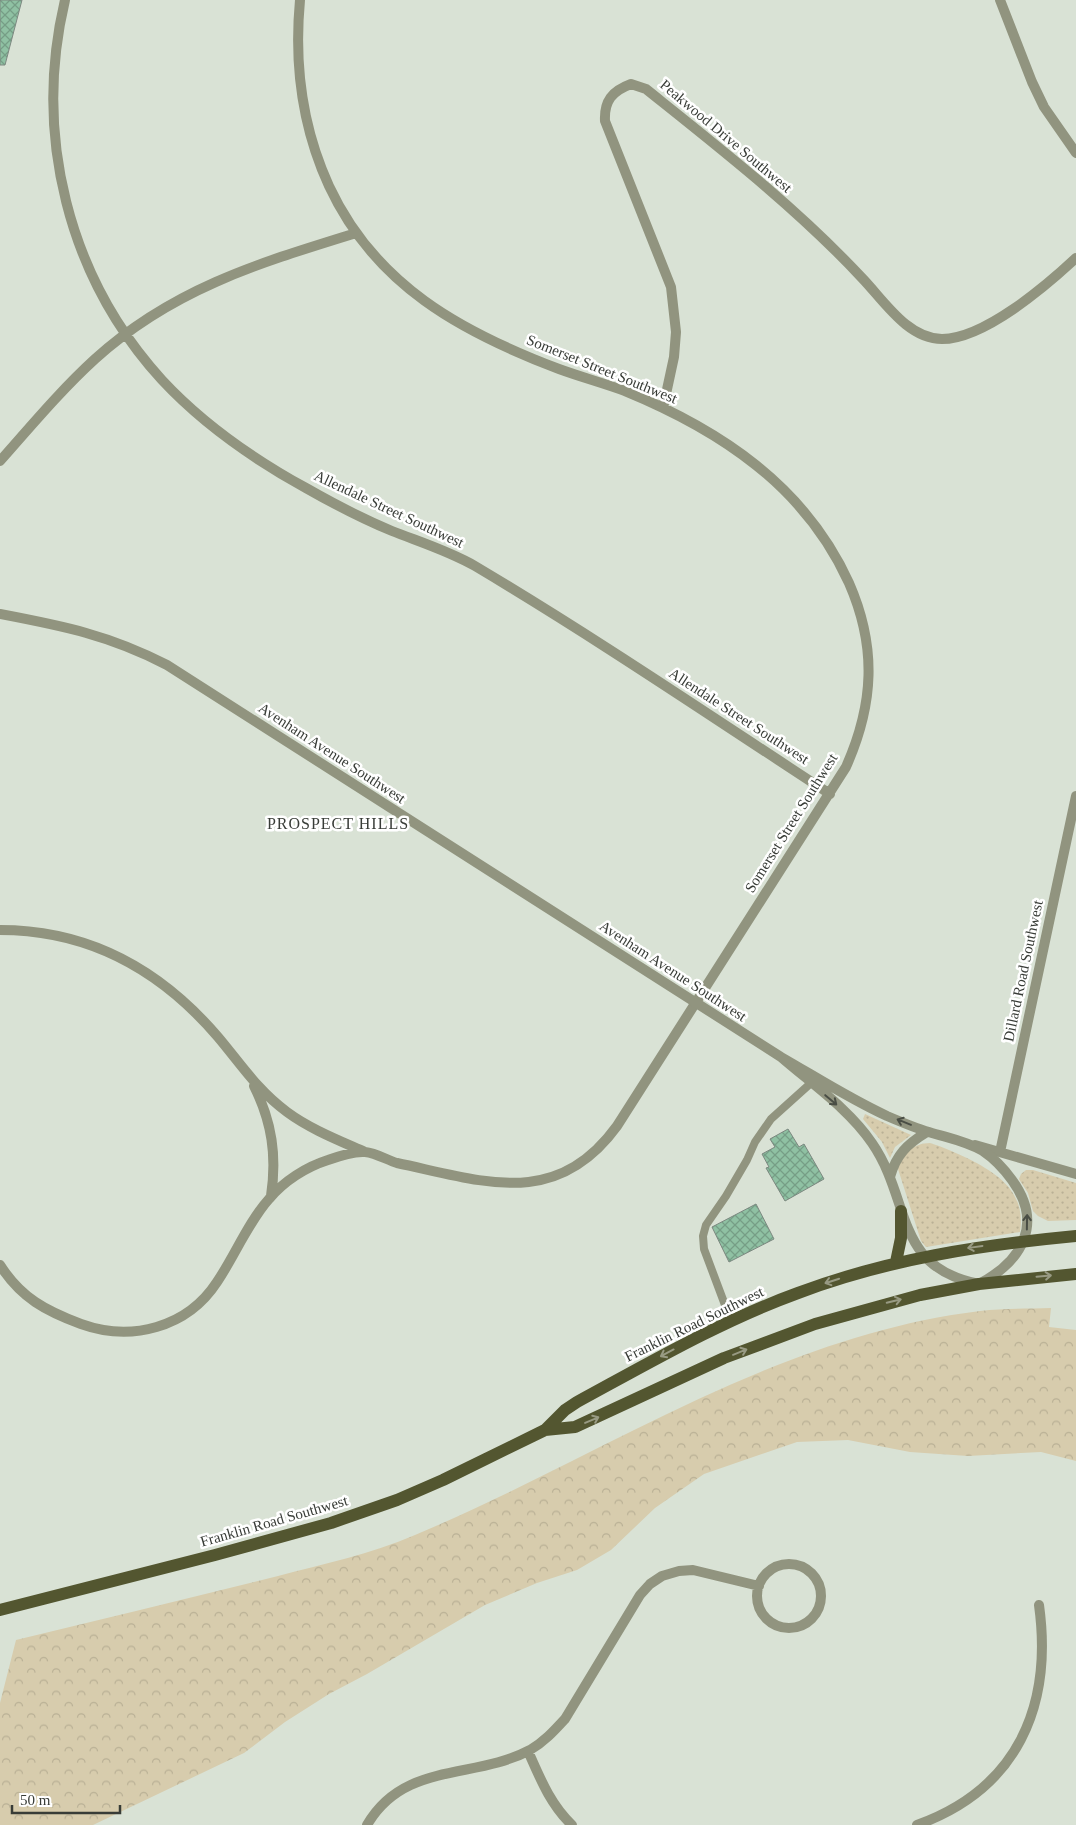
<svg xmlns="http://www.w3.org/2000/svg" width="1076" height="1825" font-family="'Times New Roman',serif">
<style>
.grass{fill:url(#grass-dots)}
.forest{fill:url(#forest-crowns)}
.building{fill:url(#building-cross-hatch);stroke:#7c8880}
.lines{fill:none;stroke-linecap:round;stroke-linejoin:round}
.service{stroke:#91947f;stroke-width:8}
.minor{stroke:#91947f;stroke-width:10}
.tertiary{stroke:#91947f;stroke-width:10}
.primary{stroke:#535630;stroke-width:12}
.oneway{stroke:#4a4e45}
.oneway2{stroke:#989a83}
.labels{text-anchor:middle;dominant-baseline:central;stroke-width:5;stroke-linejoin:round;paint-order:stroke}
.street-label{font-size:15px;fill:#383c37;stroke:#fff}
.neighbourhood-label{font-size:16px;letter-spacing:1px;fill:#383c37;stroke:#fff}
</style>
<defs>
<pattern id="grass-dots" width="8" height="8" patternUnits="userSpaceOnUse" patternTransform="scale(1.25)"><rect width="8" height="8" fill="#d7ccad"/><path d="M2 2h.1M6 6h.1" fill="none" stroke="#b9b095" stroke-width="1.8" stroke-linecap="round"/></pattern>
<pattern id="forest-crowns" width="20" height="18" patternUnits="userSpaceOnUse" patternTransform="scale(1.25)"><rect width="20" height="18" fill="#d7ccad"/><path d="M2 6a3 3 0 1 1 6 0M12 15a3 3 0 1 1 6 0" fill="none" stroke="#b9b095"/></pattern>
<pattern id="building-cross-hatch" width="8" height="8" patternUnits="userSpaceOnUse" patternTransform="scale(1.25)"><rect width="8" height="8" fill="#8fc1a3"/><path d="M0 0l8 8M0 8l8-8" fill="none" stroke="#769e86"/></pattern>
</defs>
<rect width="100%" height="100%" fill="#d9e2d5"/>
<!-- grass -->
<path class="grass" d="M865,1114L911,1135L895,1147L890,1158L882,1142L863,1119Z
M930,1143C943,1147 956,1153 969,1159C1000,1175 1026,1193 1020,1232L926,1247L921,1241L898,1169C901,1154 914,1143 930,1143Z
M1026,1170H1033L1076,1183V1220L1048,1221L1038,1216L1033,1211L1028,1193L1019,1179L1021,1174Z"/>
<!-- forest -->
<path class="forest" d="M1051,1308L1049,1327L1076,1330V1461L1041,1452L968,1456L910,1452L848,1440L797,1442L704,1474L655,1508L611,1550L577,1570L537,1583L485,1605L367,1674L329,1694L285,1722L244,1753L93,1825H0V1703L16,1640C103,1619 191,1598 278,1576C323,1564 371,1554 415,1535C601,1457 774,1336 980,1311C1003,1308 1028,1309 1051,1308Z"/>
<!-- building -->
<path class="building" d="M0,0H22L5,65H0Z
M788,1129L799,1147L804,1144L824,1179L785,1201L766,1168L769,1167L762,1154L775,1147L770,1139Z
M756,1204L774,1239L729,1262L712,1227Z"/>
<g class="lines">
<!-- service -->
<path class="service" d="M731,1321L704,1249L703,1236L706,1225L726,1196L747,1160L755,1142L771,1119L811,1083"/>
<!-- minor -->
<path class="minor" d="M65,0C33,135 68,277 162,380C202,423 255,460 306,488C334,504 363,519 392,531C420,542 449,551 475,566C596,638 712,717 830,794
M1000,0L1032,82L1044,107L1076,153
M663,408L674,357L676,332L671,287L605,121C604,101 612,91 631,84L646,89C721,149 798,209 863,279C884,301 908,339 942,339C984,339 1046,286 1076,258
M0,461C31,426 61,390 95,359C172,289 259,263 356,233
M0,930C89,930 160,969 218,1037C240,1063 258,1091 287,1112C310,1129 338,1140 365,1152
M254,1086C272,1122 277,1156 271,1196
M975,1145L1076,1174
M1000,1152L1076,796
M0,1265C21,1298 46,1311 81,1324C131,1342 187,1328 217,1282C234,1257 249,1221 269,1199C284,1181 306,1167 328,1160C339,1156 353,1151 365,1152C376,1153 387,1160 397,1163C483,1181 556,1210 617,1126L846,767C874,704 877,647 849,583C805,486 720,430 625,391C603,383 581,377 559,369C461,332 375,285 329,186C302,127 294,64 300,0
M757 1596a32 32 0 1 1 64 0a32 32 0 1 1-64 0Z
M528,1751C540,1778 550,1804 572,1825
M367,1825C404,1761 474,1780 530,1750C544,1742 554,1731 565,1719L640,1595L650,1584L662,1576L679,1571L693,1570L759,1586
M917,1825C1017,1789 1053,1707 1039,1605"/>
<!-- tertiary -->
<path class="tertiary" d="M0,614C63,626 109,635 167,665L781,1057C816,1077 850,1099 887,1116C901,1122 915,1128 929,1132C948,1138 966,1141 983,1151C995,1159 1004,1169 1012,1180C1044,1224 1022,1261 979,1284C893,1267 912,1201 872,1143C849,1109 812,1084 781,1057
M890,1177C896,1155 907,1144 927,1132"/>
<!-- primary -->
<path class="primary" d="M896,1262L901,1238V1211
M545,1430L565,1410L577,1402C649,1363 721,1321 798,1293C888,1259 981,1245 1076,1236
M0,1610L215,1555L331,1523L397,1500L443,1480L545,1430L575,1427L724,1358L815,1324L920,1295L979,1284L1076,1274"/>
</g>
<!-- one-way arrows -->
<defs><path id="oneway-shaft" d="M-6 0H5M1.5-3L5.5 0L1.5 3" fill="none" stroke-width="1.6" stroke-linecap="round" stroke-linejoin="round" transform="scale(1.25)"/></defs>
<g class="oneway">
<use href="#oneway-shaft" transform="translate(831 1100) rotate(40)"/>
<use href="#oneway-shaft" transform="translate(904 1122) rotate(-158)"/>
<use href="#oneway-shaft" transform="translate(1027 1222) rotate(-89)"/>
</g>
<g class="oneway2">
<use href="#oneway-shaft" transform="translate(975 1247) rotate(172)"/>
<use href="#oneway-shaft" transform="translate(1044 1276) rotate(-5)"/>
<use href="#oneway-shaft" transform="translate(832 1281) rotate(162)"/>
<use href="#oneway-shaft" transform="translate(894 1301) rotate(-14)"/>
<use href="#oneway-shaft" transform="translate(740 1352) rotate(-22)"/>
<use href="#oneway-shaft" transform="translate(667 1353) rotate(152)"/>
<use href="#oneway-shaft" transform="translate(592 1420) rotate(-23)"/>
</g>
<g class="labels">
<!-- street labels -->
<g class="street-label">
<text transform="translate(726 136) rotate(40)">Peakwood Drive Southwest</text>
<text transform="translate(602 369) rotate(22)">Somerset Street Southwest</text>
<text transform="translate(389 509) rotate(25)">Allendale Street Southwest</text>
<text transform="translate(739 716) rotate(33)">Allendale Street Southwest</text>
<text transform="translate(332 753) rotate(33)">Avenham Avenue Southwest</text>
<text transform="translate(791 823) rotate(-58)">Somerset Street Southwest</text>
<text transform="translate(673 971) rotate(33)">Avenham Avenue Southwest</text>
<text transform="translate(1023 971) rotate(-78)">Dillard Road Southwest</text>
<text transform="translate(694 1324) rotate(-26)">Franklin Road Southwest</text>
<text transform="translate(274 1521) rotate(-16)">Franklin Road Southwest</text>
</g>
<!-- neighbourhood labels -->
<g class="neighbourhood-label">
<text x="338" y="823">PROSPECT HILLS</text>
</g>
</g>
<!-- scale -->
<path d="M12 1805v8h108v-8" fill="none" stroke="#383c37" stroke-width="2.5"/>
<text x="20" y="1805" font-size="15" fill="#383c37" stroke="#ffffff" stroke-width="4" paint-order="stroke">50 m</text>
</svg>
